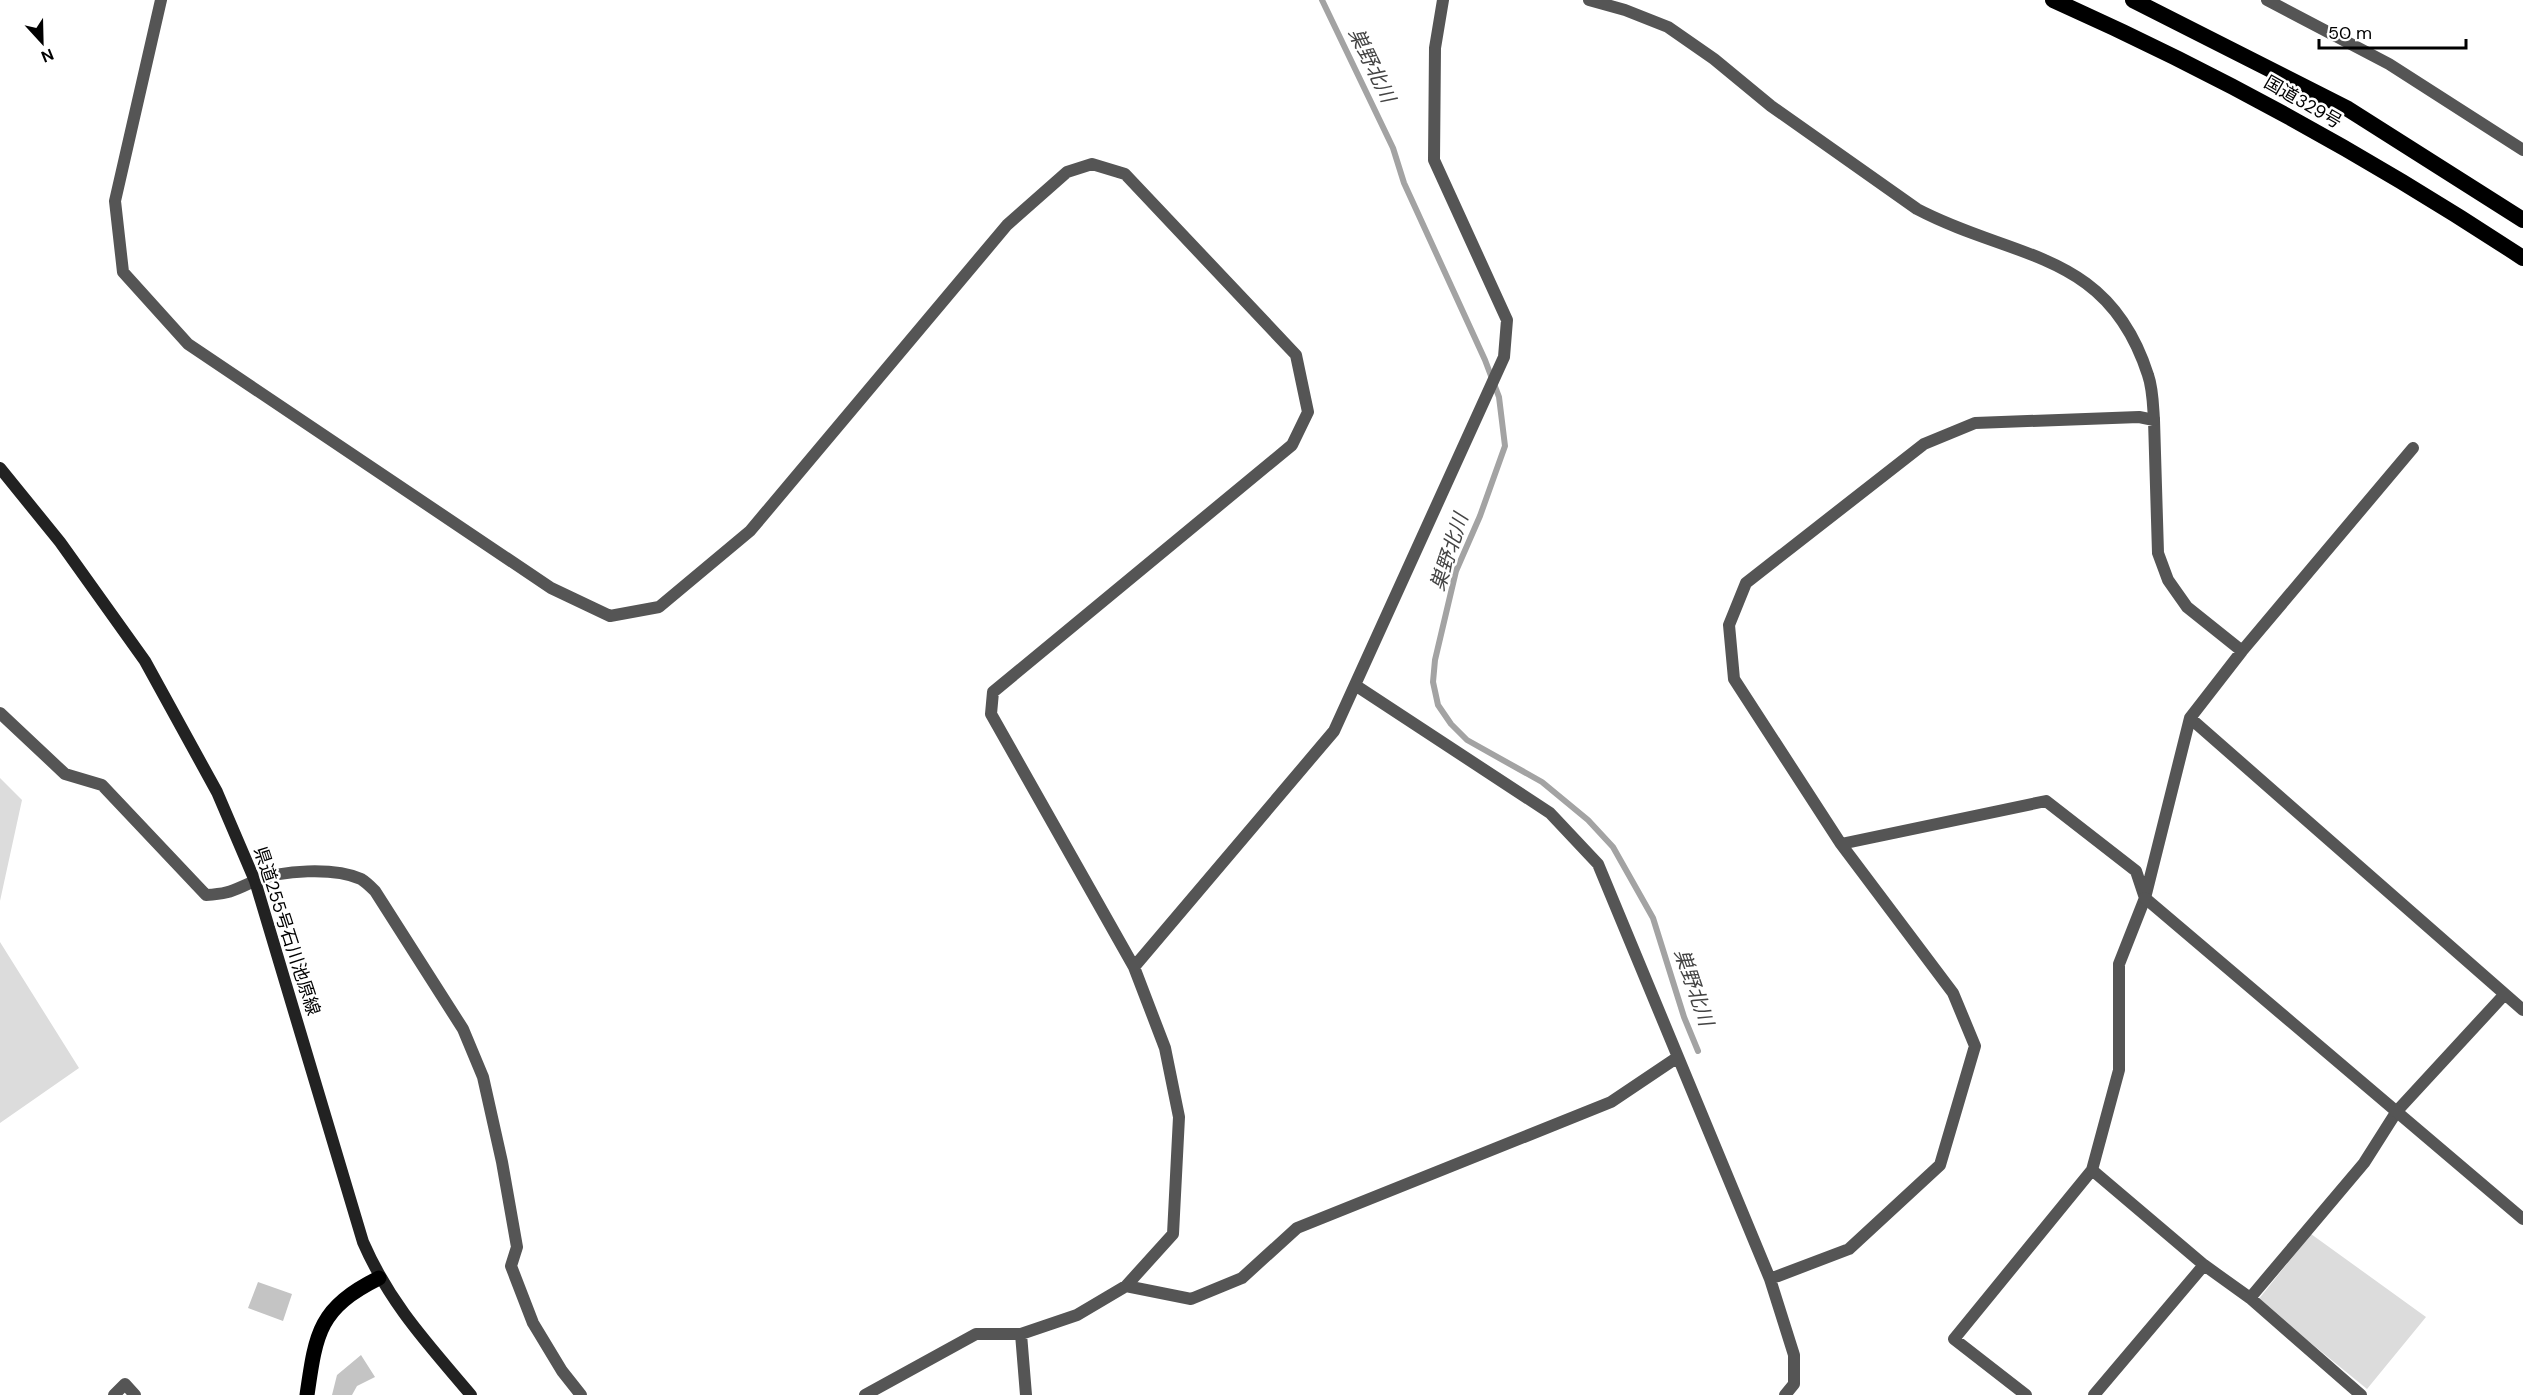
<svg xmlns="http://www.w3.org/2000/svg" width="2523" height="1395" font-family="'DM Sans','Noto Sans JP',sans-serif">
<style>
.green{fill:#dcdcdc}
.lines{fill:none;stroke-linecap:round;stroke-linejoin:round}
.stream{stroke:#a3a3a3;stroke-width:6}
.building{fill:#c4c4c4}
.minor{stroke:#555;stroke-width:12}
.tertiary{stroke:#555;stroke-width:12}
.secondary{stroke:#222;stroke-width:12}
.primary{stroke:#000;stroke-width:15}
.trunk{stroke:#000;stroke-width:16}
.labels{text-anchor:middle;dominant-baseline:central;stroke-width:5;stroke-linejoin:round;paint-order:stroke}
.street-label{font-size:18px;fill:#000;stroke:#fff}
.water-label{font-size:20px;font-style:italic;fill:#444;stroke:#fff}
</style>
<rect width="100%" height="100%" fill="#fff"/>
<!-- green -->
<path class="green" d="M0,778L22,800L0,901Z
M0,942L79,1068L0,1123Z
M2311,1234L2426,1317L2367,1389L2258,1300Z"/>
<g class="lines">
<!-- stream -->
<path class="stream" d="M1322,0L1393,148L1404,183L1485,360L1499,397L1505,446L1480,516L1456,571L1435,660L1433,682L1438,705L1451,724L1467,740L1542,782L1588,820L1613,847L1653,918L1684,1017L1698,1051"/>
</g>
<!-- building -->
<path class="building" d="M258,1282L292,1294L283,1321L248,1308Z
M361,1355L375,1377L357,1386L352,1395H332L337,1375Z"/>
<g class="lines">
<!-- minor -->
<path class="minor" d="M161,0L115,201L123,272L188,344L551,588L610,616L659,607L750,531L1007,225L1067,172L1092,164L1125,174L1296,355L1308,412L1292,445L993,692L991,714L1134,967L1165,1048L1179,1117L1173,1234L1126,1286L1077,1315L1021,1334H976L865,1395
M2267,0L2389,64L2523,150
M1355,685L1550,813L1598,864L1770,1279L1794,1355V1384L1785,1395
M0,713L65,774L102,785L206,895C230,894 233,890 255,881C281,870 334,867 361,879C366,882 371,887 375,891L463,1029L483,1077L502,1162L517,1247L511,1266L533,1323L562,1371L581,1395
M2190,718L2523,1010
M1841,844L2046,801L2136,871L2145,898
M1134,967L1334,731L1504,357L1507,320L1434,160L1435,48L1443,0
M2092,1170L2204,1265L2250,1298L2361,1395
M1770,1279L1849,1249L1940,1165L1975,1046L1953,993L1841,844L1734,679L1729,625L1746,583L1924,444L1975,423L2139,417L2154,420L2158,553L2168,580L2187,607L2242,651
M1126,1286L1191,1299L1242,1278L1297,1228L1611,1102L1678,1057
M2250,1298L2364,1163L2397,1111L2504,995
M1021,1334L1026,1395
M114,1395L125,1384L135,1395
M2026,1395L1954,1339L2092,1170L2119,1070V964L2145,898L2190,718L2242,651L2413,448
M2094,1395L2204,1265"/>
<!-- tertiary -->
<path class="tertiary" d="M1589,0L1625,10L1668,27L1714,59L1771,106L1917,209C2014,260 2108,250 2148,375C2153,389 2153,406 2154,420
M2145,898L2523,1219"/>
<!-- secondary -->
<path class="secondary" d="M0,468L60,542L145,661L217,792L255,881L363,1242C390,1304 428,1344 471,1395"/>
<!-- primary -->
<path class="primary" d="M307,1395C316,1332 319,1308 379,1278"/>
<!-- trunk -->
<path class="trunk" d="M2053,0C2217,73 2373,159 2523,258
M2133,0L2348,109L2523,220"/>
</g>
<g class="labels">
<!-- street labels -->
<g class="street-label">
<text transform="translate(2303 102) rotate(30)">国道329号</text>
<text transform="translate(287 931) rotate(72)">県道255号石川池原線</text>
</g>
<!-- water labels -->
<g class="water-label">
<text transform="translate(1372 65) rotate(64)">巣野北川</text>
<text transform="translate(1449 552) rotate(-72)">巣野北川</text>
<text transform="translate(1694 987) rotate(71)">巣野北川</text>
</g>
</g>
<!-- north arrow -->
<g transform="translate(42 42) rotate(158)" stroke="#ffffff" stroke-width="4.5" paint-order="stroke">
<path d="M0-4.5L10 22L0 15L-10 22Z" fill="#000000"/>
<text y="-9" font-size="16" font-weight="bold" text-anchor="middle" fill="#000000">N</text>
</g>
<!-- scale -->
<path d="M2319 39v9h147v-9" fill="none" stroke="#000000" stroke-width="3"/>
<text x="2328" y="39" font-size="18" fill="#000000" stroke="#ffffff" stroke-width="4.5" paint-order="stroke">50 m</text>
</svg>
